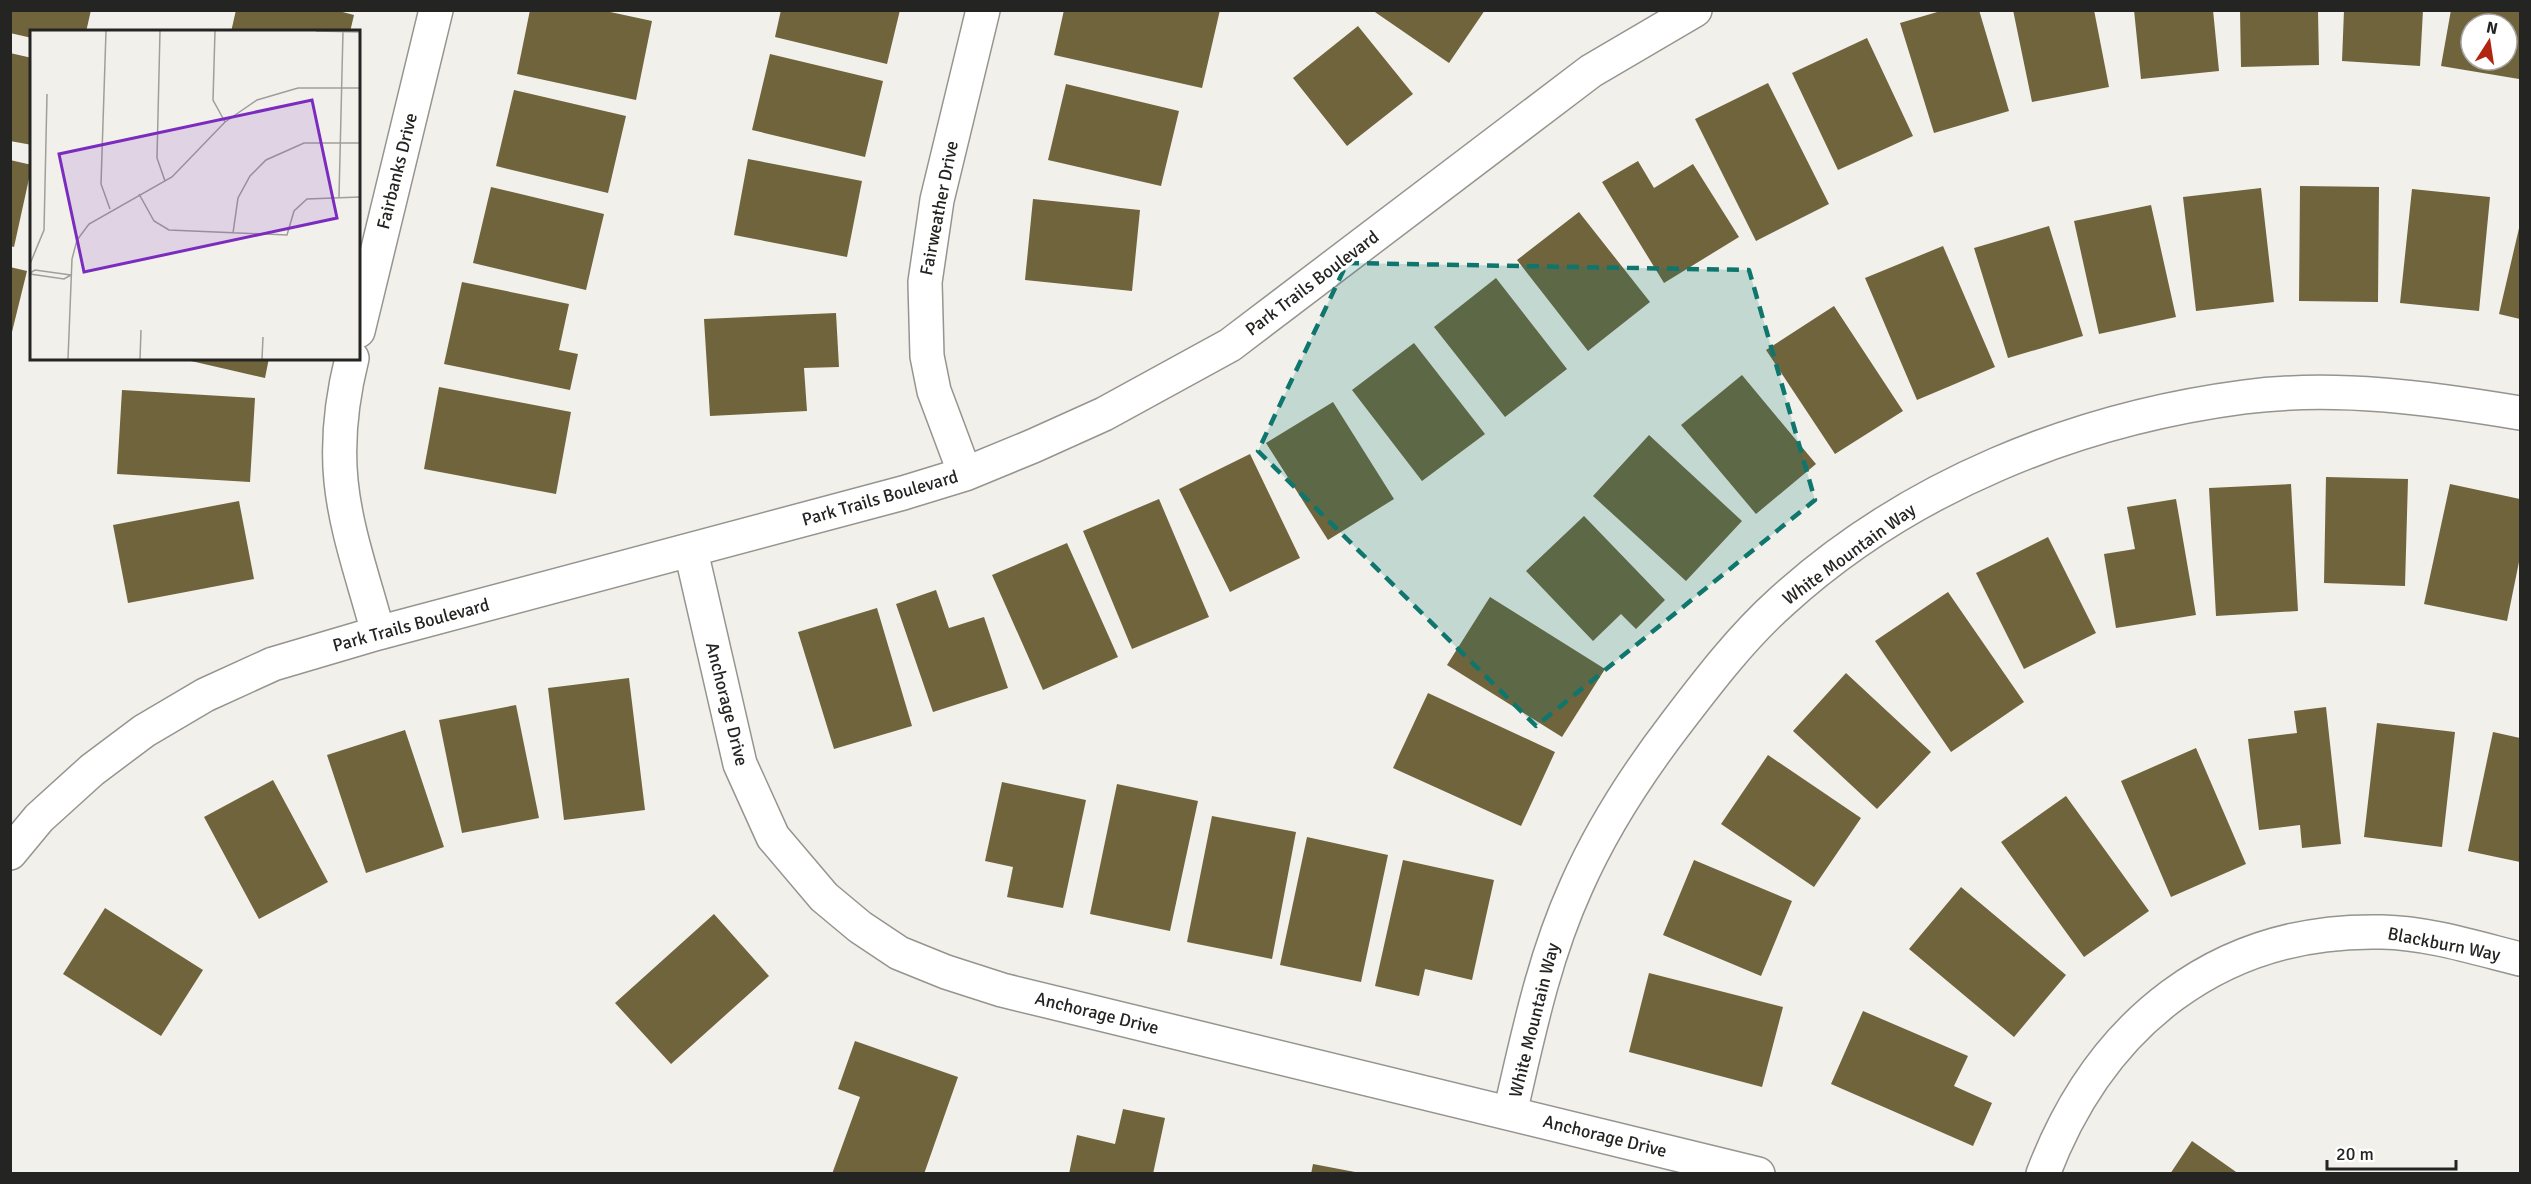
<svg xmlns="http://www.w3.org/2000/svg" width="2531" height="1184" font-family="Signika,sans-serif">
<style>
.building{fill:#70643c;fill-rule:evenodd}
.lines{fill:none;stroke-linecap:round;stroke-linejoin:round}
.minor-casing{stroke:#96948f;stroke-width:36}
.minor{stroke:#fff;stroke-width:33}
.marked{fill:#0f766e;fill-opacity:0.2;stroke:#0f766e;stroke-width:4.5;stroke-dasharray:12 8;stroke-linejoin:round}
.labels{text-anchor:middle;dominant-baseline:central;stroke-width:6;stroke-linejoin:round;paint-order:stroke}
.street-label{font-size:18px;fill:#242422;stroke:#fff}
.inset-road{fill:none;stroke:#a09e9b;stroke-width:1.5}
.view{fill:#7b2cbf;fill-opacity:0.15;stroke:#7b2cbf;stroke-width:3}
.inset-edge{fill:none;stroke:#242422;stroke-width:3}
</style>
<rect width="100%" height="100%" fill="#f2f0eb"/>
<!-- building -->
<path class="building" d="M10,10H91L86,32H32V38L10,33Z
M236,10H335L354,15L350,32H231Z
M530,10H601L652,21L636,100L517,74Z
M781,10H900L887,64L775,37Z
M1064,10H1220L1202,88L1054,55Z
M1372,10H1485L1449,63Z
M1944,10H1979L2009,111L1934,133L1900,23Z
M2013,10H2094L2109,87L2032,102Z
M2134,10H2213L2219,71L2141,79Z
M2240,10H2318L2319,65L2241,67Z
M2344,10H2423L2420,66L2342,61Z
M2451,10H2520L2519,79L2441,66ZM2471,24H2507V60H2471Z
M1358,26L1413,94L1347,146L1293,78Z
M1867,38L1913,136L1838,170L1792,73Z
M10,53L32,58V145L10,141Z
M770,54L883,81L865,157L752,130Z
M1768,83L1829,204L1756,241L1695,119Z
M1066,84L1179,111L1161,186L1048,160Z
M514,90L626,116L608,193L496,166Z
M748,159L862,181L847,257L734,235Z
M10,160L32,165L14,247L10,246Z
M1638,161L1654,188L1693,164L1739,237L1664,283L1602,182Z
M2300,186L2379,187L2378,302L2299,301Z
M491,187L604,214L586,290L473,263Z
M2261,188L2274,302L2196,311L2183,197Z
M2412,189L2490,197L2479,311L2400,303Z
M1033,199L1140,210L1132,291L1025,280Z
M2151,205L2176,317L2099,334L2074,221Z
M1579,212L1650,302L1588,351L1517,260Z
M2520,224V319L2499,314Z
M2049,226L2083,336L2008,358L1974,248Z
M1943,246L1995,367L1917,400L1865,278Z
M10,267L27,271L11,336H10Z
M1496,278L1567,369L1505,417L1434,327Z
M462,282L569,304L559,350L578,354L570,390L444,364Z
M1834,306L1903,411L1835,454L1766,350Z
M836,313L839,367L804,368L807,411L710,416L704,319Z
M1414,343L1485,434L1422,481L1352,390Z
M178,358H269L265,378Z
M1742,375L1816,464L1756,514L1681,425Z
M439,387L571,412L556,494L424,469Z
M122,390L255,398L250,482L117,474Z
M1333,402L1394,499L1328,540L1266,443Z
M1649,435L1742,521L1686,581L1593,496Z
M1250,454L1300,558L1230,592L1179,489Z
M2326,477L2408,479L2405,586L2324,583Z
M2291,484L2298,611L2216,616L2209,488Z
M2450,484L2520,499V557L2507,621L2424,604Z
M1159,499L1209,617L1132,649L1083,531Z
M2176,499L2196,615L2116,628L2104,554L2135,549L2127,507Z
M239,501L254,579L128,603L113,525Z
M1584,516L1665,600L1636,629L1621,614L1593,641L1526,571Z
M2048,537L2096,633L2024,669L1976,573Z
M1067,543L1118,657L1043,690L992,575Z
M936,590L949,628L984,617L1008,688L933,712L896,604Z
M1948,592L2024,702L1951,752L1875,641Z
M1490,597L1605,669L1562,737L1447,665Z
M877,608L912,726L834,749L798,632Z
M1846,673L1931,752L1877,809L1793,731Z
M629,678L645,810L564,820L548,688Z
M1428,693L1555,752L1521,826L1393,768Z
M516,705L539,818L462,833L439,720Z
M2326,707L2341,844L2302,848L2300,825L2259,830L2248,739L2297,733L2294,711Z
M2377,723L2455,732L2442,847L2364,837Z
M405,730L444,847L366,873L327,755Z
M2493,732L2520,738V862L2468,851Z
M2196,748L2246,864L2171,897L2121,781Z
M1768,755L1861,818L1814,887L1721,824Z
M273,780L328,882L259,919L204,817Z
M1002,782L1086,800L1063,908L1007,897L1013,867L985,861Z
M1117,784L1198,801L1170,931L1090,914Z
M2066,796L2149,911L2084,957L2001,842Z
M1212,816L1296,832L1272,959L1187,942Z
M1307,837L1388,855L1361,982L1280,965Z
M1403,860L1494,880L1472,980L1425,969L1419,996L1375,986Z
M1694,860L1792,901L1761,976L1663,935Z
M1961,887L2066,975L2014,1037L1909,949Z
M105,908L203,970L161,1036L63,974Z
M714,914L769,976L671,1064L615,1003Z
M1649,973L1783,1007L1762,1087L1629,1052Z
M1863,1011L1968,1056L1954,1086L1992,1103L1973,1146L1831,1084Z
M855,1041L958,1077L924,1174H832L860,1097L838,1089Z
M1123,1109L1165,1118L1153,1174H1069L1077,1135L1115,1144Z
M2192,1141L2239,1174H2170Z
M1313,1164L1355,1172V1174H1311Z"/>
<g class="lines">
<!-- minor casing -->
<g class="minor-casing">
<path id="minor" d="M358,331L436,10
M352,358C342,398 337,440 341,481C346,532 365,583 378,633
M965,474L934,391L927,356L925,282L937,200L983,10
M691,551L740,764L773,837L824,897L860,927L899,953L946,972L1002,990L1758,1174
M10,853L39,818L92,770L144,731L205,695L273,664L378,633L903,493L965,474L1033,446L1104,414L1230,345L1591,71L1695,10
M1510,1113C1528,1036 1543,960 1576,887C1602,828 1637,774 1677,722C1709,680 1742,637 1781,602C1908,486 2076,419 2244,397C2336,385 2430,398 2520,413
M2043,1174C2100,1024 2218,928 2382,932C2429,933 2476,948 2520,959"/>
</g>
<!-- minor -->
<use href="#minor" class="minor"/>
</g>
<!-- marked area -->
<path class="marked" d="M1347,263L1749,270L1815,500L1536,726L1258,451Z"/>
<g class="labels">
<!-- street labels -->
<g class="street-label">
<text transform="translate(397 171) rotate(-76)">Fairbanks Drive</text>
<text transform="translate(939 208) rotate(-79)">Fairweather Drive</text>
<text transform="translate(1312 283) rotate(-37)">Park Trails Boulevard</text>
<text transform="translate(880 498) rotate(-16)">Park Trails Boulevard</text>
<text transform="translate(1849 554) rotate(-36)">White Mountain Way</text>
<text transform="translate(411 625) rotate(-15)">Park Trails Boulevard</text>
<text transform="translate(727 704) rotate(76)">Anchorage Drive</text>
<text transform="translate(2444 944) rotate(11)">Blackburn Way</text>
<text transform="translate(1097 1013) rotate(14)">Anchorage Drive</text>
<text transform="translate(1534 1020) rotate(-76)">White Mountain Way</text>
<text transform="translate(1605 1136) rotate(14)">Anchorage Drive</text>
</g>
</g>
<!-- overview -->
<g transform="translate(30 30)">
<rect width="330" height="330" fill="#f2f0eb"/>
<path class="inset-road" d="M76,1L71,154L80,179M130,1L127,128L135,151M185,1L183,70L195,92M286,1L330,2M109,164L124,191L139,200L257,205L264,181L277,169L330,167M309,167L313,1M203,203L208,168L220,146L236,130L274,113H330M0,234L14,200L17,64M0,243L5,240L41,245M0,244L34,249L41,245M38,329L42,229L47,210L59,194L142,147L195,92L227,70L268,58H330M110,329L111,300M232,329L233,307"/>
<path class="view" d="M282,70L307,188L54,242L29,124Z"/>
<rect width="330" height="330" class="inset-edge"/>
</g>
<!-- border -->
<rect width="2531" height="1184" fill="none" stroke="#242422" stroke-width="24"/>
<!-- north arrow -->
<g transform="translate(2489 42) rotate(12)"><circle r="28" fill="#ffffff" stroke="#a7a7a7" stroke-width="1.5"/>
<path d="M0-4.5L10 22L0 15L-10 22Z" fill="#b12410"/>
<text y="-9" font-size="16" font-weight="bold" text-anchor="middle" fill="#242422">N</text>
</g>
<!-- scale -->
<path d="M2327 1160v9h129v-9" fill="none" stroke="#242422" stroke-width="3"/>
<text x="2336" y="1160" font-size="18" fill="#242422" stroke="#ffffff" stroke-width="4.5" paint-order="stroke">20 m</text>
</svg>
